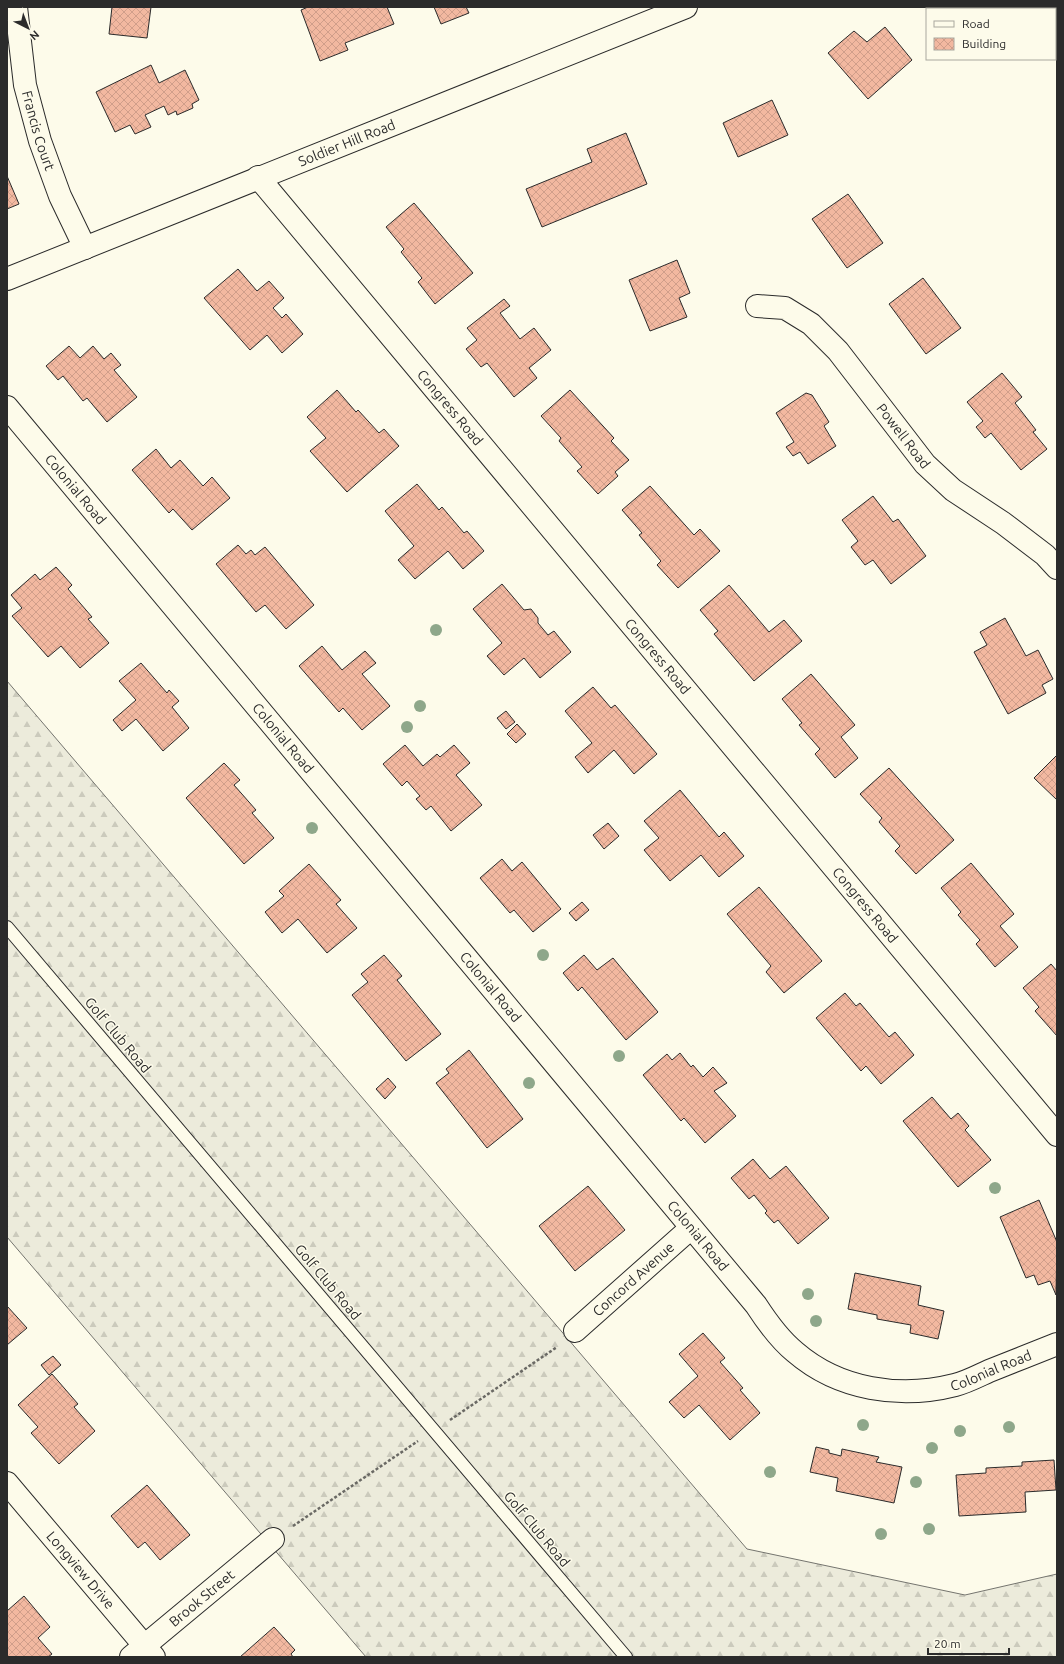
<svg xmlns="http://www.w3.org/2000/svg" width="1064" height="1664" font-family="Ubuntu,sans-serif">
<style>
.forest{fill:url(#forest-firs);stroke:#74746e}
.building{fill:url(#building-cross-hatch);stroke:#2b2b2b}
.lines{fill:none;stroke-linecap:round;stroke-linejoin:round}
.service-casing{stroke:#2b2b2b;stroke-width:14}
.minor-casing{stroke:#2b2b2b;stroke-width:24}
.tertiary-casing{stroke:#2b2b2b;stroke-width:24}
.path{stroke:#6a6964;stroke-width:2.5;stroke-dasharray:3 2;stroke-linecap:butt}
.service{stroke:#fdfbea;stroke-width:12}
.minor{stroke:#fdfbea;stroke-width:22}
.tertiary{stroke:#fdfbea;stroke-width:22}
.tree{fill:#8ea78a}
.labels{text-anchor:middle;dominant-baseline:central;stroke-width:3;stroke-linejoin:round;paint-order:stroke}
.street-label{font-size:14px;fill:#2b2b2b;stroke:#fdfbea}
</style>
<defs>
<pattern id="forest-firs" width="22" height="20" patternUnits="userSpaceOnUse"><rect width="22" height="20" fill="#ecebdb"/><path d="M5 1l3.5 6h-7zM16 11l3.5 6h-7z" fill="#cbcabc"/></pattern>
<pattern id="building-cross-hatch" width="8" height="8" patternUnits="userSpaceOnUse"><rect width="8" height="8" fill="#f2b8a0"/><path d="M0 0l8 8M0 8l8-8" fill="none" stroke="#d09e8a"/></pattern>
</defs>
<rect width="100%" height="100%" fill="#fdfbea"/>
<!-- forest -->
<path class="forest" d="M7,681L747,1549L965,1595L1057,1574V1657H366L7,1237Z"/>
<!-- building -->
<path class="building" d="M112,7H151L147,38L109,34Z
M308,7H387L394,24L345,43L348,50L320,61L301,10Z
M434,7H466L469,13L441,24Z
M951,7H1034L1029,9H951Z
M885,27L912,60L868,99L828,53L854,31L867,42Z
M151,65L159,83L185,70L199,100L192,104L193,108L177,115L176,111L168,115L164,106L145,115L151,127L135,134L130,125L115,132L96,92Z
M772,100L788,135L738,157L723,123Z
M626,133L647,184L542,227L526,189L592,162L587,149Z
M7,176L19,204L7,209Z
M848,194L883,243L847,268L812,219Z
M414,203L473,273L435,304L418,282L422,278L401,252L404,249L386,227Z
M677,260L690,293L679,298L687,317L650,331L629,280Z
M238,269L257,291L269,281L284,298L273,308L282,318L286,314L303,334L282,353L267,335L250,350L204,298Z
M923,278L961,328L926,354L889,304Z
M504,299L510,306L500,313L520,339L534,328L551,350L529,368L537,378L514,397L487,363L481,367L466,349L477,340L467,328Z
M69,346L80,358L93,346L104,359L111,353L121,365L114,370L137,397L107,422L87,398L83,401L63,376L58,380L46,366Z
M1002,373L1022,397L1015,403L1036,430L1033,432L1047,449L1021,470L991,433L985,438L976,427L983,421L967,402Z
M337,390L356,412L358,410L379,433L384,429L399,446L347,492L310,451L326,438L307,417Z
M570,390L614,438L611,441L629,460L615,472L618,476L598,494L577,471L582,467L559,441L561,438L541,416Z
M806,393L812,395L829,422L824,426L836,446L808,464L800,452L793,456L786,447L794,442L776,413Z
M156,449L171,468L180,460L203,486L212,477L230,498L192,530L173,509L169,513L132,470Z
M417,484L439,510L442,507L464,533L467,531L484,551L463,569L448,551L415,579L398,560L414,546L385,511Z
M650,486L694,535L700,529L720,551L678,588L657,565L661,561L639,535L642,533L622,510Z
M873,496L893,522L898,519L926,556L891,584L873,560L865,565L851,547L858,541L842,520Z
M238,545L246,554L251,550L255,555L265,547L314,605L286,629L265,605L256,612L216,564Z
M56,567L72,585L68,589L92,617L88,619L109,643L80,668L61,646L48,657L12,616L22,608L11,595L35,574L40,580Z
M502,584L524,610L531,609L538,618V623L548,635L554,631L571,652L540,678L524,658L504,675L487,656L502,643L473,609Z
M729,585L769,632L784,620L802,641L754,681L714,634L718,631L700,610Z
M1005,618L1026,656L1038,650L1053,679L1042,685L1046,693L1008,714L974,652L987,645L980,632Z
M322,646L342,670L365,651L376,663L362,674L390,706L362,730L343,708L339,712L299,666Z
M141,663L167,693L169,690L179,701L172,707L189,728L163,751L136,719L122,731L113,720L136,700L119,681Z
M811,674L855,725L841,737L858,758L835,778L815,754L820,749L799,725L802,723L782,699Z
M593,687L611,708L615,705L657,754L634,774L614,750L588,773L575,757L592,743L565,711Z
M506,711L515,722L506,729L497,718Z
M517,724L526,734L516,743L507,734Z
M405,745L423,766L437,754L440,757L454,745L470,763L456,775L482,805L451,831L431,806L426,810L416,799L420,796L407,781L402,786L383,764Z
M1057,755V800L1034,778Z
M224,763L240,780L234,785L256,810L252,813L274,838L244,864L186,798Z
M889,768L954,840L916,874L895,851L900,846L879,822L882,818L860,794Z
M680,790L719,837L724,832L744,856L719,877L701,855L670,881L644,850L659,838L644,821Z
M608,823L619,836L604,849L593,835Z
M502,859L512,871L522,862L561,909L533,932L514,910L510,913L480,878Z
M971,863L1014,914L1000,926L1018,947L995,967L976,944L980,940L958,915L961,912L941,888Z
M309,864L341,900L336,904L357,928L327,953L298,919L282,933L265,912L284,896L279,891Z
M759,887L822,961L784,993L766,972L771,966L727,914Z
M582,902L589,910L576,921L569,913Z
M384,955L402,976L397,980L441,1034L406,1061L352,995L368,982L361,974Z
M584,955L597,970L613,958L658,1012L626,1040L582,987L578,991L563,973Z
M1051,964L1057,971V1036L1035,1011L1039,1007L1023,988Z
M845,993L856,1006L860,1003L889,1037L895,1032L914,1055L881,1084L866,1066L861,1071L816,1018Z
M469,1050L523,1119L487,1148L436,1083L449,1073L446,1069Z
M680,1053L691,1067L693,1065L703,1077L713,1067L727,1083L714,1091L736,1116L705,1143L684,1118L681,1121L643,1075L667,1054L672,1060Z
M388,1078L396,1087L385,1099L376,1089Z
M932,1097L951,1119L958,1113L969,1126L965,1130L991,1160L958,1187L903,1121Z
M753,1159L770,1179L786,1166L829,1218L798,1244L778,1220L774,1223L765,1213L767,1211L754,1195L749,1199L731,1178Z
M588,1186L625,1230L575,1271L539,1226Z
M1039,1200L1057,1242L1056,1295L1050,1281L1038,1285L1034,1275L1026,1278L1000,1217Z
M855,1273L921,1286L918,1305L944,1311L938,1339L910,1333L911,1325L877,1319V1315L848,1309Z
M7,1306L27,1328L7,1345Z
M703,1333L725,1358L720,1362L743,1388L740,1390L760,1413L730,1440L699,1405L684,1418L669,1402L698,1376L679,1354Z
M53,1356L61,1365L49,1375L41,1365Z
M52,1374L78,1404L74,1407L95,1431L59,1464L31,1433L38,1427L18,1405Z
M816,1447L829,1450V1453L841,1456L842,1449L879,1457L876,1462L902,1467L894,1503L836,1491L838,1478L810,1472Z
M1054,1460L1056,1490L1025,1492L1026,1512L959,1516L956,1475L986,1473V1468L1022,1466V1462Z
M147,1485L190,1535L160,1560L145,1542L138,1548L111,1516Z
M24,1596L50,1627L38,1638L52,1654L48,1657H7V1611Z
M274,1627L295,1650L291,1654L293,1657H240Z"/>
<g class="lines">
<!-- service casing -->
<g class="service-casing">
<path id="service" d="M7,927L626,1657"/>
</g>
<!-- minor casing -->
<g class="minor-casing">
<g id="minor">
<path id="s1" d="M16,7L25,85L40,141L60,196L85,248"/>
<path id="s2" d="M258,177L1057,1135"/>
<path id="s3" d="M757,306L785,308L811,324L838,351L925,464L953,490L1003,523L1045,555L1057,568"/>
<path id="s4" d="M7,407L756,1305C767,1322 779,1339 795,1352C839,1390 900,1399 955,1385C967,1382 978,1376 989,1371C1012,1362 1034,1353 1057,1344"/>
<path id="s5" d="M575,1331L691,1228"/>
<path id="s6" d="M7,1483L154,1657"/>
<path id="s7" d="M131,1657L273,1539"/>
</g>
</g>
<!-- tertiary casing -->
<g class="tertiary-casing">
<g id="tertiary">
<path id="s8" d="M7,279L686,7"/>
</g>
</g>
<!-- path -->
<path class="path" d="M450,1420L557,1347
M293,1526L418,1441"/>
<!-- service -->
<use href="#service" class="service"/>
<!-- minor -->
<use href="#minor" class="minor"/>
<!-- tertiary -->
<use href="#tertiary" class="tertiary"/>
</g>
<!-- trees -->
<g class="tree">
<circle cx="436" cy="630" r="6"/>
<circle cx="420" cy="706" r="6"/>
<circle cx="407" cy="727" r="6"/>
<circle cx="312" cy="828" r="6"/>
<circle cx="543" cy="955" r="6"/>
<circle cx="619" cy="1056" r="6"/>
<circle cx="529" cy="1083" r="6"/>
<circle cx="995" cy="1188" r="6"/>
<circle cx="808" cy="1294" r="6"/>
<circle cx="816" cy="1321" r="6"/>
<circle cx="863" cy="1425" r="6"/>
<circle cx="1009" cy="1427" r="6"/>
<circle cx="960" cy="1431" r="6"/>
<circle cx="932" cy="1448" r="6"/>
<circle cx="770" cy="1472" r="6"/>
<circle cx="916" cy="1482" r="6"/>
<circle cx="929" cy="1529" r="6"/>
<circle cx="881" cy="1534" r="6"/>
</g>
<g class="labels">
<!-- street labels -->
<g class="street-label">
<text stroke="none"><textPath href="#s1" startOffset="126">Francis Court</textPath></text>
<text stroke="none"><textPath href="#s8" startOffset="366">Soldier Hill Road</textPath></text>
<text stroke="none"><textPath href="#s2" startOffset="300">Congress Road</textPath></text>
<text stroke="none"><textPath href="#s3" startOffset="204">Powell Road</textPath></text>
<text stroke="none"><textPath href="#s4" startOffset="107">Colonial Road</textPath></text>
<text stroke="none"><textPath href="#s2" startOffset="624">Congress Road</textPath></text>
<text stroke="none"><textPath href="#s4" startOffset="431">Colonial Road</textPath></text>
<text stroke="none"><textPath href="#s2" startOffset="948">Congress Road</textPath></text>
<text stroke="none"><textPath href="#s4" startOffset="755">Colonial Road</textPath></text>
<text transform="translate(118 1035) rotate(50)">Golf Club Road</text>
<text stroke="none"><textPath href="#s4" startOffset="1079">Colonial Road</textPath></text>
<text stroke="none"><textPath href="#s5" startOffset="78">Concord Avenue</textPath></text>
<text transform="translate(328 1282) rotate(50)">Golf Club Road</text>
<text stroke="none"><textPath href="#s4" startOffset="1439">Colonial Road</textPath></text>
<text transform="translate(537 1529) rotate(50)">Golf Club Road</text>
<text stroke="none"><textPath href="#s6" startOffset="114">Longview Drive</textPath></text>
<text stroke="none"><textPath href="#s7" startOffset="92">Brook Street</textPath></text>
</g>
</g>
<!-- border -->
<rect width="1064" height="1664" fill="none" stroke="#2b2b2b" stroke-width="16"/>
<!-- legend -->
<rect x="926" y="8" width="130" height="52" fill="#fdfbea" stroke="#a9a89e"/>
<rect x="934" y="21" width="20" height="6" fill="#fdfbea" stroke="#a9a89e"/>
<text x="962" y="28" font-size="12" fill="#2b2b2b">Road</text>
<rect x="934" y="38" width="20" height="12" fill="url(#building-cross-hatch)" stroke="#a9a89e"/>
<text x="962" y="48" font-size="12" fill="#2b2b2b">Building</text>
<!-- north arrow -->
<g transform="translate(28 28) rotate(138)" stroke="#fdfbea" stroke-width="3" paint-order="stroke">
<path d="M0-3L7 15L0 10L-7 15Z" fill="#2b2b2b"/>
<text y="-6" font-size="11" font-weight="bold" text-anchor="middle" fill="#2b2b2b">N</text>
</g>
<!-- scale -->
<path d="M928 1648v6h81v-6" fill="none" stroke="#2b2b2b" stroke-width="2"/>
<text x="934" y="1648" font-size="12" fill="#2b2b2b" stroke="#fdfbea" stroke-width="3" paint-order="stroke">20 m</text>
</svg>
